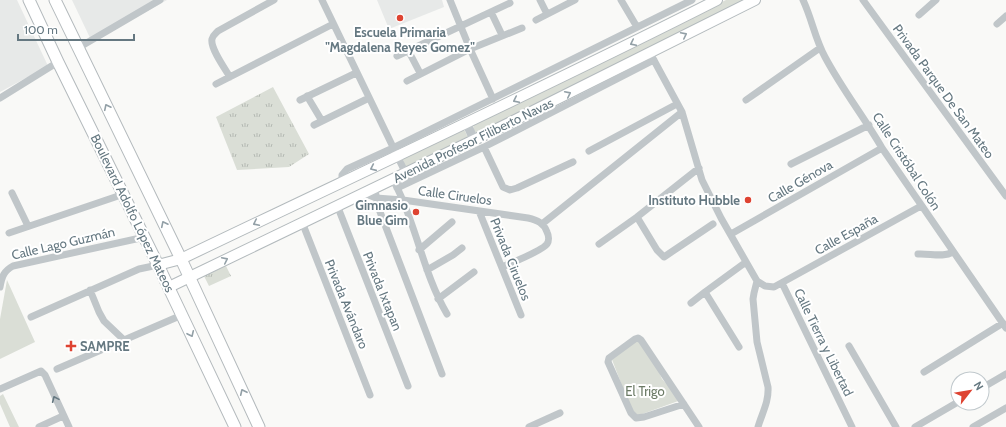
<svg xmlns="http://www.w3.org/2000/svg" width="1006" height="427" font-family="Cabin,sans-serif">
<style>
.built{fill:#e7e9e8}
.grass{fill:url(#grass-tufts)}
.green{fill:#daded6}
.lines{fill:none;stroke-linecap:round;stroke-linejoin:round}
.secondary-casing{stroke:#b3babd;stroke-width:12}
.primary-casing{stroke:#b4babd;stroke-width:13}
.minor{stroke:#c0c6c9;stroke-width:7}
.tertiary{stroke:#c0c6c9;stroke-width:9}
.secondary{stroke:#fff;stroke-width:10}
.primary{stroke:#fff;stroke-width:11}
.oneway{stroke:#93a0a7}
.oneway2{stroke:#657881}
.poi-dot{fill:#de4331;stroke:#fff;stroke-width:1.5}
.labels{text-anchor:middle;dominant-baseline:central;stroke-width:4;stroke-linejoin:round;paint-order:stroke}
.poi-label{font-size:13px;font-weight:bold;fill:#657881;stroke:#fff;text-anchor:end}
.street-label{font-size:13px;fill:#657881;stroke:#fff}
.park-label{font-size:13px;fill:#6a7964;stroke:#fff}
</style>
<defs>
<pattern id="grass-tufts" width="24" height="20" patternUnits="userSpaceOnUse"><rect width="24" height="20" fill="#daded6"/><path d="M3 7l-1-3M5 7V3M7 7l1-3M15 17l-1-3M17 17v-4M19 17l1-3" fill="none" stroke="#b4b9b3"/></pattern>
</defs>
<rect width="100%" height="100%" fill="#f9f9f7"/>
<!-- built -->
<path class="built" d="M0,0H17L48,66L0,92Z
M72,0H167L92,42Z
M377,0H442L444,7L389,29Z"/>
<!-- grass -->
<path class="grass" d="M273,87L309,154L289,167L237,170L216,117Z
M226,266L231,276L209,286L204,276Z"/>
<!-- green -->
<path class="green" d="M726,0H750L478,134L474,131L473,124Z
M462,130L465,131L468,138L408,169L404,165L403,159Z
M7,280L35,342L0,359V319Z
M636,338L651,354L662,379L681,400L634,417L611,357Z
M3,394L19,427H10L0,404V396Z"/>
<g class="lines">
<!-- secondary casing -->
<g class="secondary-casing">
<path id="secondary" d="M158,265L181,259C360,173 540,90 717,0
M169,287L499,128L755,0"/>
</g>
<!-- primary casing -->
<g class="primary-casing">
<path id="primary" d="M29,0L58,62L158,265L235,427
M55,0L181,259L259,427"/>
</g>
<!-- minor -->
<path class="minor" d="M322,0L407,176
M450,0L470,49L493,99
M540,0L547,14
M621,0L637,27
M803,0C812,19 815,39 825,57C842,89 864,117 882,148L1006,328
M863,0L1006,196
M491,12L502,35
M919,15L936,0
M536,20L575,0
M997,24L1006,16
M78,48L160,0
M408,50L420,73
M650,53L682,112L702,180L721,218L757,281L765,286L774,287L921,206
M397,56L510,3
M230,77C225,69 210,48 212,39C213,35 215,34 218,31L274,0
M407,81L470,49L522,28
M216,84L333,24
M307,96L322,121
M0,98L58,62
M300,100L356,73
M746,100L820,48
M314,125L369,98
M484,147L503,187L510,190L517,188L573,162
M589,151L677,104
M791,164L869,125
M393,179C396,186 400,193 403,201C419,239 426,278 447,314
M342,182V175L347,169L393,148L692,0
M397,188L484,147L654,60
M12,193L28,226
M364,193L376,198L403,200L528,218C537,220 544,223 547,232C549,236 549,241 547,244C542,251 511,263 502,267
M376,195L377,204L442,374
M337,205L408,386
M479,211L521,315
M637,217L657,250L664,257L713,224
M302,222L370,395
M542,224L682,112
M9,233L124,194
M731,234L882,148
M599,244L637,217L699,168
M419,250L452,222
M918,254C929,253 943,258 953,252
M427,270L453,255L462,248
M757,281L754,293L753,299L757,342L768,387C769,402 762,413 758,427
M782,283L852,427
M0,287C2,276 4,271 13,266L145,237
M90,290L99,312L104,321L124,340
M705,292L739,347
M438,299L474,272
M691,303L705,292L746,262
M31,317L139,269L158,265
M849,346L896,427
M57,369L182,315
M924,372L1003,323
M982,388L1006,374
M0,389L41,371L45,375L69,427
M684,404L644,417L636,418L631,413L608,362L609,358L635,339L638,338L641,340L699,427
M39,427L63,416
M529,427L560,413
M915,427L958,402
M973,427L1006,408"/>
<!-- tertiary -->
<path class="tertiary" d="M467,124L474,140"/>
<!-- secondary -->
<use href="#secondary" class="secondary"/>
<!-- primary -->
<use href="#primary" class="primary"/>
</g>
<!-- one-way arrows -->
<defs><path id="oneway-chevron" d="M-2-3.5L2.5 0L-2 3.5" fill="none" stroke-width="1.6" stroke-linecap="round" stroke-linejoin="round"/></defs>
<g class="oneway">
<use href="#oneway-chevron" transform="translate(684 35) rotate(-27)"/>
<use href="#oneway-chevron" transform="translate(633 43) rotate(154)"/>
<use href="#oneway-chevron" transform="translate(568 94) rotate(-26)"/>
<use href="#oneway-chevron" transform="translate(516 100) rotate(154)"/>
<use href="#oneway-chevron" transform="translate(107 107) rotate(-116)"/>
<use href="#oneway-chevron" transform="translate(373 168) rotate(156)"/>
<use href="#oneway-chevron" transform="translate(256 223) rotate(154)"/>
<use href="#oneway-chevron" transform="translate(164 224) rotate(-116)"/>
<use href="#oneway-chevron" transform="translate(225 260) rotate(-26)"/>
<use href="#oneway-chevron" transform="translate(191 334) rotate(65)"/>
<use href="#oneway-chevron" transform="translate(243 392) rotate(-115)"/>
</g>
<use class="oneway2" href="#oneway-chevron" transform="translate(55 399) rotate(-114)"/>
<!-- markers -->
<g class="poi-dot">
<circle cx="400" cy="18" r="4"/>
<circle cx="748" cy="200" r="4"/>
<circle cx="416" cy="212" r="4"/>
<path d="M69 340h4v4h4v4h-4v4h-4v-4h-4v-4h4z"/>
</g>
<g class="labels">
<!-- poi labels -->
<g class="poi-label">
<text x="400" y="32" text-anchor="middle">Escuela Primaria<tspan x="400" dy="15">"Magdalena Reyes Gomez"</tspan></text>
<text x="740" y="200">Instituto Hubble</text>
<text x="408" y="205">Gimnasio<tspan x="408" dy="15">Blue Gim</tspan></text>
<text x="80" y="346" text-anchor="start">SAMPRE</text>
</g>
<!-- street labels -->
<g class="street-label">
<text transform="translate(944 91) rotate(54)">Privada Parque De San Mateo</text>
<text transform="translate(473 140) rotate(-26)">Avenida Profesor Filiberto Navas</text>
<text transform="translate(907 161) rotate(57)">Calle Cristóbal Colón</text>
<text transform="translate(800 181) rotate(-30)">Calle Génova</text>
<text transform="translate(455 195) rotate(8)">Calle Ciruelos</text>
<text transform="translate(133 213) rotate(64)">Boulevard Adolfo López Mateos</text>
<text transform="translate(846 234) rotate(-29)">Calle España</text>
<text transform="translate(63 243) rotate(-13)">Calle Lago Guzmán</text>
<text transform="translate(511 259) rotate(68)">Privada Ciruelos</text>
<text transform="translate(383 291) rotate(68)">Privada Ixtapan</text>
<text transform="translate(347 304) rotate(68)">Privada Avándaro</text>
<text transform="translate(824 342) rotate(64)">Calle Tierra y Libertad</text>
</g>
<!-- park labels -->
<g class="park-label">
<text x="645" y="391">El Trigo</text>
</g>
</g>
<!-- north arrow -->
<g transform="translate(970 391) rotate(59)"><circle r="19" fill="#ffffff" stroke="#c1c9cd"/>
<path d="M0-3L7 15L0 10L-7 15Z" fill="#de4331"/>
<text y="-6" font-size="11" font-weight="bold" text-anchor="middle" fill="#657881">N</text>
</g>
<!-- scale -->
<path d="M18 34v6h116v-6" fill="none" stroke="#657881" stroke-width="2"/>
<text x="24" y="34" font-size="12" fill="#657881" stroke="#ffffff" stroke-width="3" paint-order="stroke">100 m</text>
</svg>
